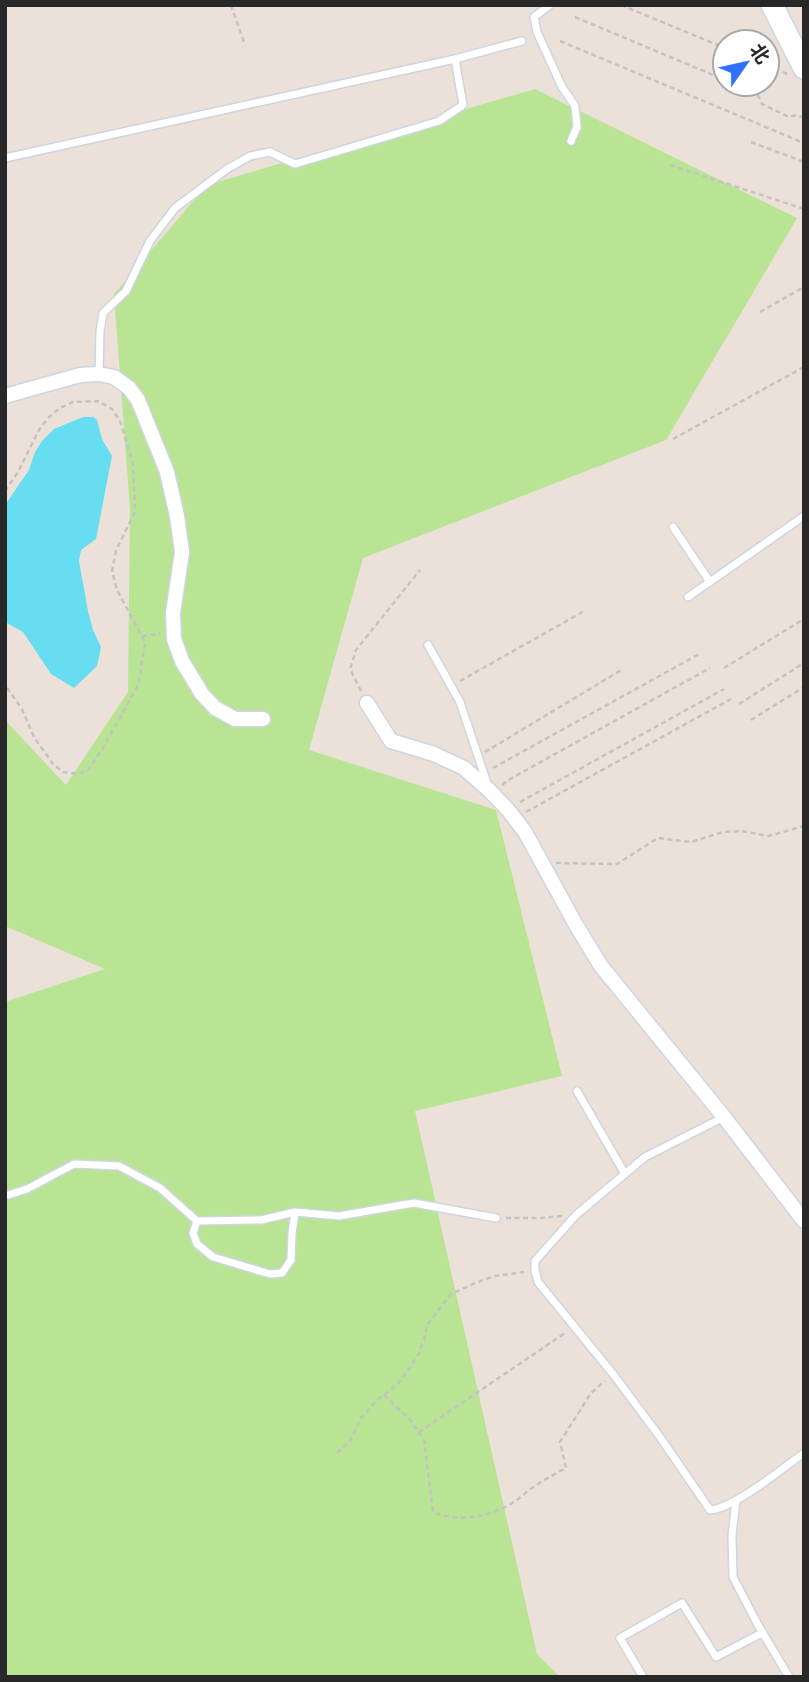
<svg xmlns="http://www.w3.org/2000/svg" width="809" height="1682" font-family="Helvetica,'Noto Sans SC',sans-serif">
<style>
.green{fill:#b8e493}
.water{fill:#67ddf2}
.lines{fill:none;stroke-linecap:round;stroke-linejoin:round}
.lane-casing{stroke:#ced4e2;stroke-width:10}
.street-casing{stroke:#ced4e2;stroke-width:17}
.secondary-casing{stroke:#ced4e2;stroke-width:24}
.path{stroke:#c3c3c3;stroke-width:2.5;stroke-dasharray:5 3.5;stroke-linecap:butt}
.lane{stroke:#fff;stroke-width:7}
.street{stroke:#fff;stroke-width:14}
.secondary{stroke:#fff;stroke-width:21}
</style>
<rect width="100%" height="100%" fill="#ebe1d9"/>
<!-- green -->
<path class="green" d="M535,89L797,218L666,440L363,558L309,750L496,810L562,1076L415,1111L537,1654L560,1677H5V1002L105,969L5,926V720L66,785L128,692L130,509L114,294L207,185Z"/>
<!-- water -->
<path class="water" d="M83,417H94L97,420L102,439L112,456L96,539L81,550L79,561L88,611L93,630L101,647L97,666L74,688L51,674L23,632L5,622V505L29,470L35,452L42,441L54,429Z"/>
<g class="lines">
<!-- lane casing -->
<g class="lane-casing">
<path id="lane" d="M550,5L534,17L537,32L562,87L575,106L577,127L571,141
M5,158L455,59L522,41
M99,374L100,332L103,313L126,291L150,241L175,208L227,169L250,156L270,152L295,164L439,121L463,105L455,59
M673,527L710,582
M688,597L804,516
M428,645L460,702L488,786
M577,1091L625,1174
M724,1117L645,1157L576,1215L535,1261V1270L538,1282L613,1374L660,1437L710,1510C733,1509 783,1468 804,1453
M5,1196L27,1189L74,1164L119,1166L160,1188L197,1221L261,1220L295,1212L339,1216L414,1203L496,1218
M197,1221L193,1233L197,1244L213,1257L270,1274L282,1273L291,1260L292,1233L295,1212
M736,1501L732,1535L733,1577L758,1625L789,1677
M643,1677L620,1638L682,1603L716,1657L762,1633"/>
</g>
<!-- street casing -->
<g class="street-casing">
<path id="street" d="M5,396L80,375L99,374L114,377L129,388L138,400L167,472L177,516L182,552L173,613L174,639L182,661L202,694L215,708L235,719H263
M367,703L391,741L434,754L464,768L489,790L509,811L525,832L576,925L601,966L724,1117L804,1221"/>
</g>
<!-- secondary casing -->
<g class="secondary-casing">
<path id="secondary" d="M772,5L804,68"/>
</g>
<!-- path -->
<path class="path" d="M231,5L245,45
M621,5L725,48
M575,17L725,80
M560,41L804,143
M767,65L790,75
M735,84L757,93L762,104L789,117L797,115L804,118
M751,142L804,162
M670,165L804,209
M760,312L804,287
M673,439L804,367
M5,491L18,472L39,430L48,418L60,408L73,402L98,401L112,409L120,421L133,464L135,512L116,550L112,571L117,590L145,642L139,683L103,748L88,770L78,774L63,772L53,764L34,737L22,709L5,685
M142,636L160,634
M724,668L804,619
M460,681L586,610
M361,691L350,669L356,650L420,570
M739,704L804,663
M751,720L804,687
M485,752L623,669
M493,768L701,653
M502,785L510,779L710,668
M520,802L724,689
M526,812L731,699
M556,863L617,864L658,838L691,842L723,832L742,831L768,836L804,826
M506,1218H541L562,1216
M384,1395L411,1421L424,1440L433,1512C461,1523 489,1517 514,1502C520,1498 526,1492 532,1488C543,1480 555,1474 566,1468L560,1442L591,1393L605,1381
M419,1432L565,1333
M337,1453L350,1441L361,1418L378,1399L397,1385L407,1372L419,1353L425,1336L427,1325L451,1294L475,1283L495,1276L524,1272"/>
<!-- lane -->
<use href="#lane" class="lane"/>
<!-- street -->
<use href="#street" class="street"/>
<!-- secondary -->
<use href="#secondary" class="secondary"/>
</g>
<!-- border -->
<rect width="809" height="1682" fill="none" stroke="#282828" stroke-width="14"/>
<!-- north arrow -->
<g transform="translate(746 63) rotate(56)"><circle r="33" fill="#ffffff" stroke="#a9a9a9" stroke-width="2"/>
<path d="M0-5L12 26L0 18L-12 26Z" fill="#3270ff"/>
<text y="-10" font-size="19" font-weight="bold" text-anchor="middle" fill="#282828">北</text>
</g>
</svg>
